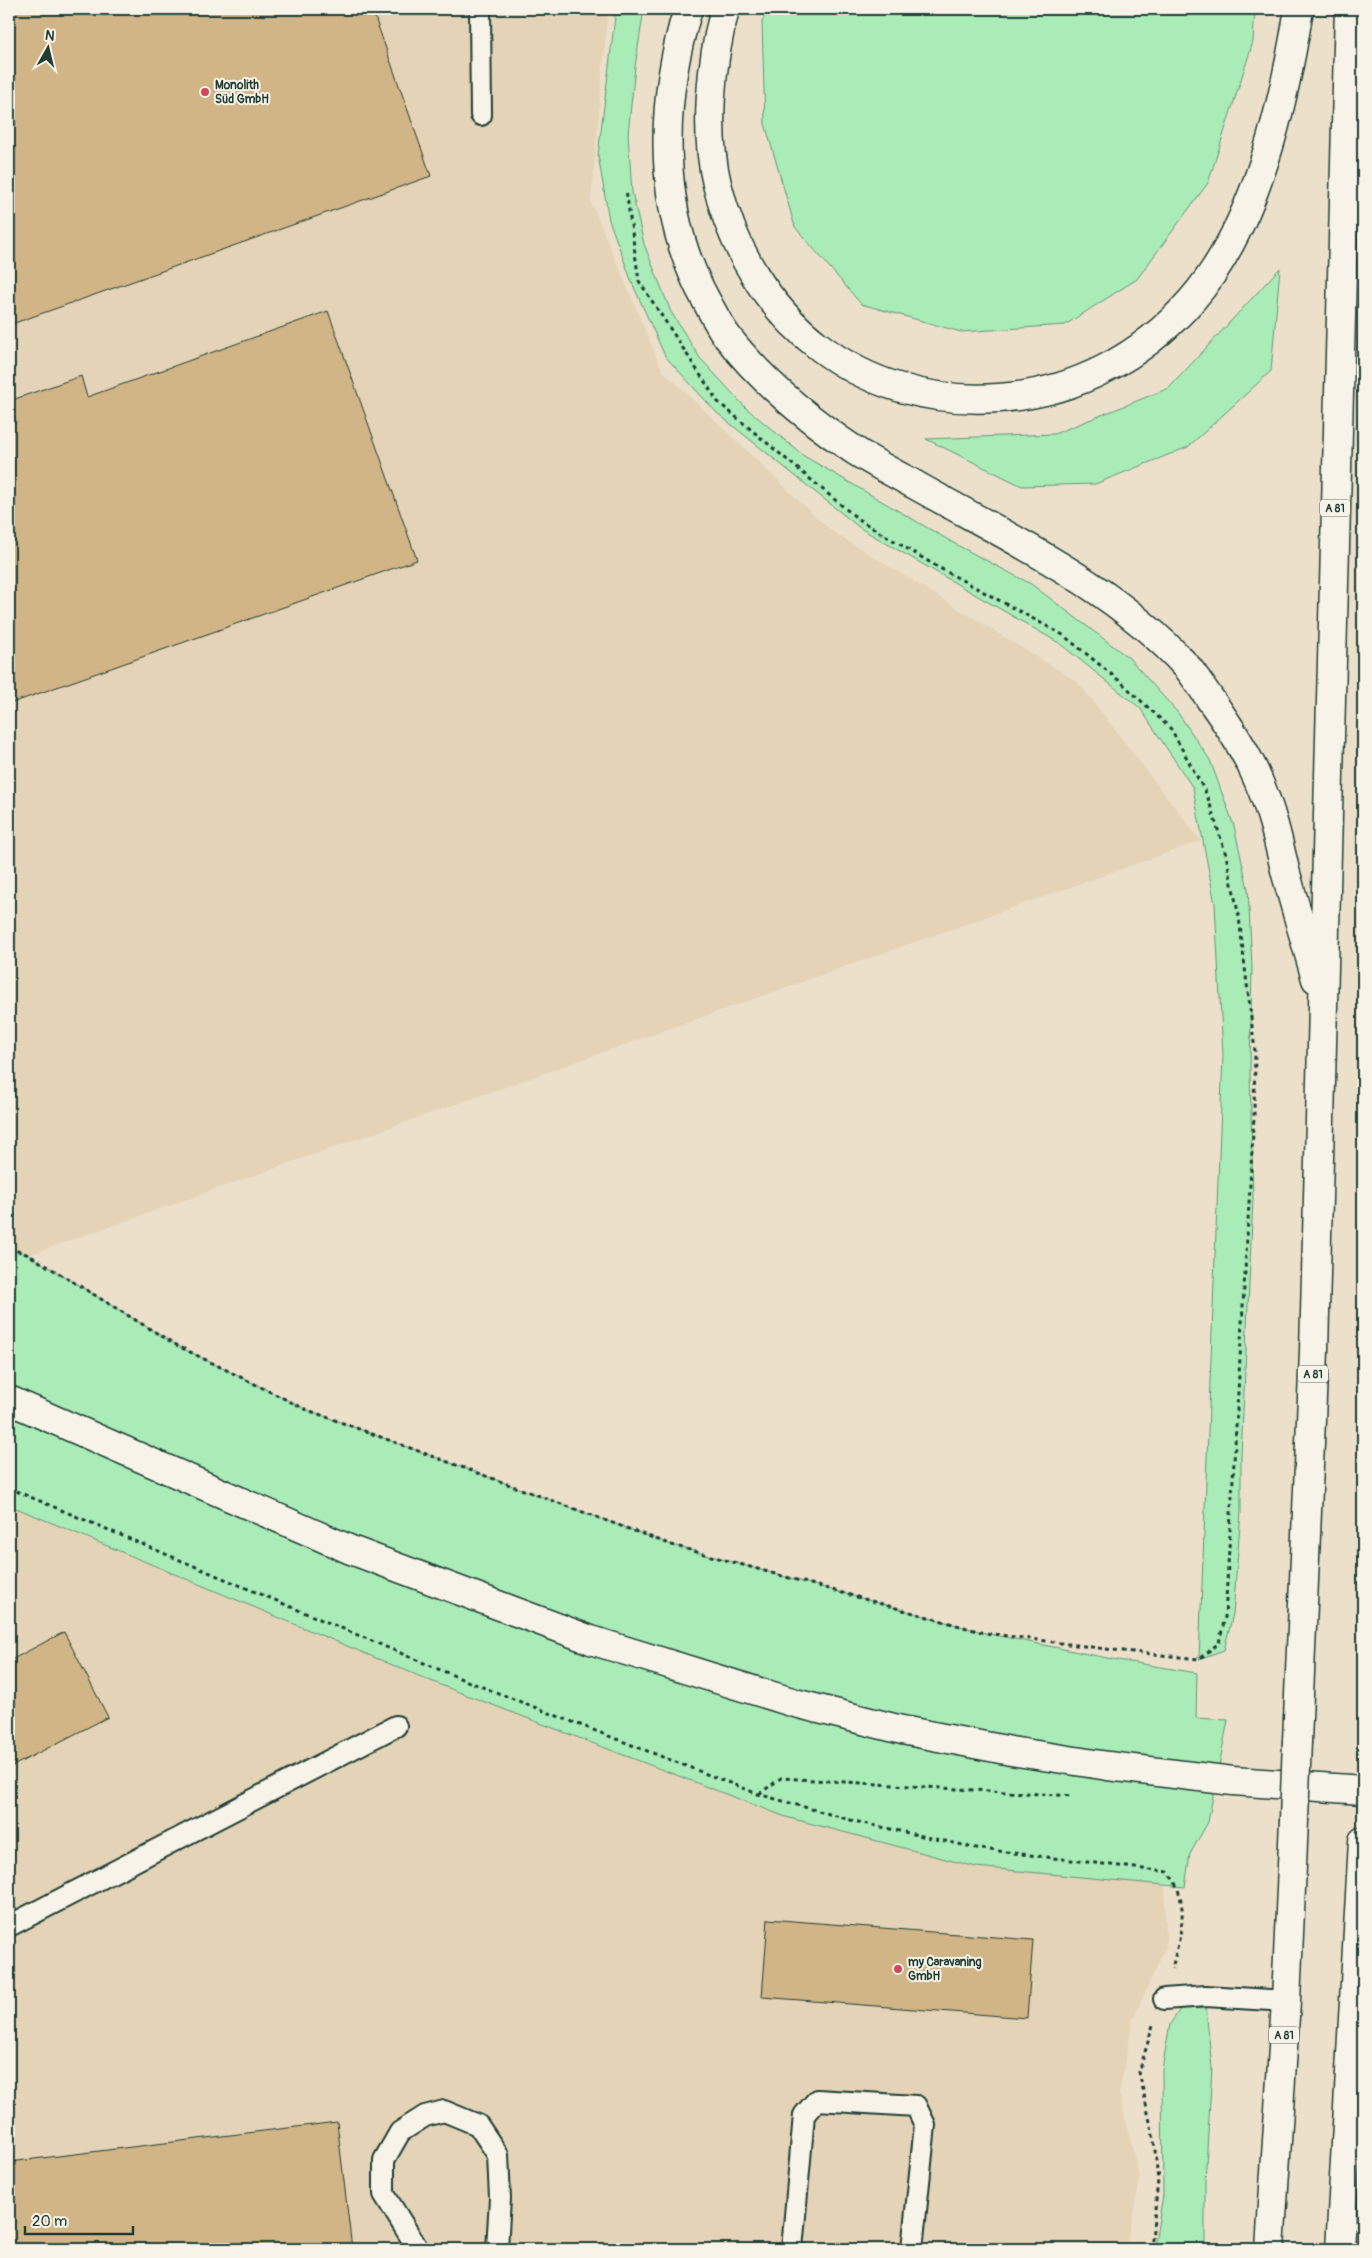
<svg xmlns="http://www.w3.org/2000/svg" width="1372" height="2258" font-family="Pangolin,sans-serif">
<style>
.built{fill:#e4d3b6}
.green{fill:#a9ecb7;stroke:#649476}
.building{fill:#d1b586;stroke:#1f3d34}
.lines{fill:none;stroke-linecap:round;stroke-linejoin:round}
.service-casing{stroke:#1f3d34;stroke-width:24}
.tertiary-casing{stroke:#1f3d34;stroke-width:31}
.motorway-casing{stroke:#1f3d34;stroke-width:31}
.path{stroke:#1f3d34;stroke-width:3;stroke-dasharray:4 4;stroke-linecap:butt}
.service{stroke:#f7f3e8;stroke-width:20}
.tertiary{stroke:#f7f3e8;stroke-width:28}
.motorway{stroke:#f7f3e8;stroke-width:28}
.motorway-bridge-casing{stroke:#1f3d34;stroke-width:31;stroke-linecap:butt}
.motorway-bridge{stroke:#f7f3e8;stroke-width:28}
.poi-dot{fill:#d1495b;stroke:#f7f3e8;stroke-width:2}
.labels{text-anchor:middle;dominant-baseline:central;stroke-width:4;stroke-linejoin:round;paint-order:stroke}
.shield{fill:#f7f3e8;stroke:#60746a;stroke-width:1}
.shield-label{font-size:11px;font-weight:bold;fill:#1f3d34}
.poi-label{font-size:12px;font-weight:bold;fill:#1f3d34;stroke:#f7f3e8;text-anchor:start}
</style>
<rect width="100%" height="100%" fill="#ece0cb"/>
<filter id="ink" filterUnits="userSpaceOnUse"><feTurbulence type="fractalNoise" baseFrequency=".02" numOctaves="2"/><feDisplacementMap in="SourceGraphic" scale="10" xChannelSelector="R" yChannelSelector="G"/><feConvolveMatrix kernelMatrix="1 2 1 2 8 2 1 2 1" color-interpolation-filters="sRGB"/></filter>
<g filter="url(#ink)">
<!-- built -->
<path class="built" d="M9,9H608L591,202L662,370L830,530L1078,682L1201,841L29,1255L9,1248Z
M9,1505L443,1686L786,1817L976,1867L1165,1884L1166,1946L1133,2019L1119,2094L1140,2179L1126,2249H9Z"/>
<!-- green -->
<path class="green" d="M616,9H644L635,67L628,134L632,192L644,244L671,312L700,358L746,408L804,456L957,545L1031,584L1129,658L1178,713L1210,760L1234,826L1248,889L1252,966L1250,1071L1253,1199L1241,1456V1512L1233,1614L1224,1650L1199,1659L1223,1055L1215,904L1193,788L1140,708L1059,643L860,528L717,413L665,356L633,285L609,220L598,155Z
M767,9H1255L1253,42L1208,183L1137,279L1065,325L961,332L861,304L795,227L765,124L762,22Z
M1280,268L1271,371L1188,447L1095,484L1022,486L926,439L1054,434L1169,388Z
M9,1248L29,1255L178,1346L305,1409L672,1545L985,1633L1112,1659L1197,1673L1196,1718L1228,1720L1208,1822L1190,1854L1185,1887L976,1867L786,1817L443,1686L9,1505Z
M1181,2008L1206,2009L1212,2068L1205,2182V2249H1154L1163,2195L1162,2069L1170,2024Z"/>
<!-- building -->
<path class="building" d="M9,9H372L431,176L9,325Z
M328,311L417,560L9,704V425L16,422L9,401L81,376L87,397Z
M64,1632L108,1717L9,1768V1661Z
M768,1919L1033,1940L1027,2018L762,1997Z
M337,2122L352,2249H9V2162Z"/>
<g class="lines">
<!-- service casing -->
<g class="service-casing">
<path id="service" d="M480,9L481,115
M9,1926L396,1726
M1164,1999L1206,1996L1286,2001
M418,2249L384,2194V2160L400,2132L425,2116L444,2111L478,2125L498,2155L500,2198L497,2249
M792,2249L804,2115L817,2100L916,2106L925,2125L912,2249"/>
</g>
<!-- tertiary casing -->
<g class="tertiary-casing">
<path id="tertiary" d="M9,1400L351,1550L591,1640L795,1703L902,1730L1011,1751L1108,1766L1233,1781L1363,1790"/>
</g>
<!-- motorway casing -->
<g class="motorway-casing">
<path id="motorway" d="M688,9C659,104 657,213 707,302C713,313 719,325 726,335C761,381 809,420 857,452C876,464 897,475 917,486C1011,539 1115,587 1188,668C1196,678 1203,689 1210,699C1228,724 1246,751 1258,780C1271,809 1278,839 1285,870C1295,907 1306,943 1316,979
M725,9C711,61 704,132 717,184C750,319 858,408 999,398C1074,393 1141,358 1191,301C1256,227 1284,104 1299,9
M1297,1741L1314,1351L1349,9
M1270,2249L1286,2001L1294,1820
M1340,2249L1363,1841"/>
</g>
<!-- path -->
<path class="path" d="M9,1248L29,1255L178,1346L305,1409L672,1545L985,1633L1114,1650L1199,1659L1219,1643L1225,1617L1254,1116L1255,1051L1239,917L1226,855L1207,795L1171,729L1121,682L1063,635L936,566L858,519L718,402L639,281L626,190
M9,1488L462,1679L758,1794L854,1821L981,1849L1168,1872C1192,1904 1180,1934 1172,1969
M759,1794L781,1778L1072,1796
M1151,2249L1158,2180L1154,2140L1139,2072L1153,2025"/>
<!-- service -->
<use href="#service" class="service"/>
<!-- tertiary -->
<use href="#tertiary" class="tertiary"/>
<!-- motorway -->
<use href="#motorway" class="motorway"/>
<!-- motorway-bridge casing -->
<g class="motorway-bridge-casing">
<path id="motorway-bridge" d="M1294,1820L1297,1741"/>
</g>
<!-- motorway-bridge -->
<use href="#motorway-bridge" class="motorway-bridge"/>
</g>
</g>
<!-- markers -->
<g class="poi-dot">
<circle cx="205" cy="92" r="5"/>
<circle cx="898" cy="1969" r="5"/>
</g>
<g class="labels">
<!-- shield labels -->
<g class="shield">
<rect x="1320" y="499.5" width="30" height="17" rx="4"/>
<rect x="1298" y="1365.5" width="30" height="17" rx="4"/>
<rect x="1269" y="2026.5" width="30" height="17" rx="4"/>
</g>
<g class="shield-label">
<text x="1335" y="508">A 81</text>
<text x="1313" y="1374">A 81</text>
<text x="1284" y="2035">A 81</text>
</g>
<!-- poi labels -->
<g class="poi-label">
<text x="215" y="85">Monolith<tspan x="215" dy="14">Süd GmbH</tspan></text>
<text x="908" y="1962">my Caravaning<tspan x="908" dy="14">GmbH</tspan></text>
</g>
</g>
<!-- margin -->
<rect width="1372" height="2258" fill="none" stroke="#f7f3e8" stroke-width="30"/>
<rect x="15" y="15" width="1342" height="2228" fill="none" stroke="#1f3d34" stroke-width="2" filter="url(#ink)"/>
<!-- north arrow -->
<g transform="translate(48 48) rotate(8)" stroke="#f7f3e8" stroke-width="4" paint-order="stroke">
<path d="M0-4L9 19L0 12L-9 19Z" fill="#1f3d34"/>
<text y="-8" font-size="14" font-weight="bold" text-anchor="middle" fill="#1f3d34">N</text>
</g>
<!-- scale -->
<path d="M25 2226v8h108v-8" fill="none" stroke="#1f3d34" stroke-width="2.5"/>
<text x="32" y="2226" font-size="15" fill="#1f3d34" stroke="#f7f3e8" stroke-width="4" paint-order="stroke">20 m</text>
</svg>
